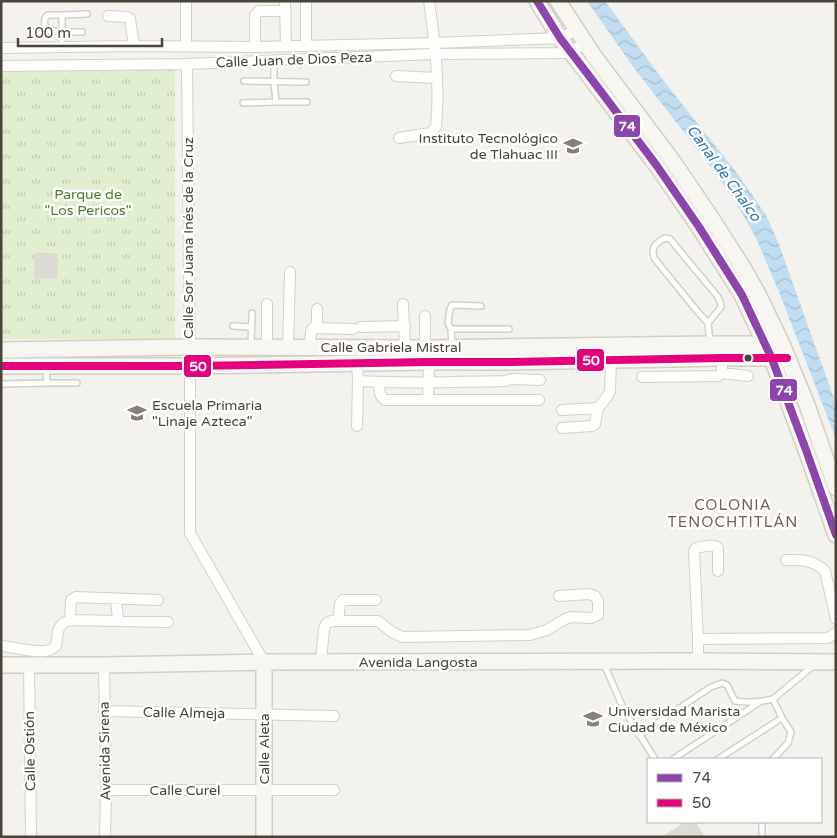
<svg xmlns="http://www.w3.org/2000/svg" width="837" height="838" font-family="'Varela Round',sans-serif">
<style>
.park{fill:url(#park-tufts)}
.water{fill:url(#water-waves)}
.building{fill:#dedbd6;stroke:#dcd9d4}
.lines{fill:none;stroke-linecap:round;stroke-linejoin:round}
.lane-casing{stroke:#d2d0cb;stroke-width:8}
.street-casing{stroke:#d2d0cb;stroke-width:12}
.secondary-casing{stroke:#d3cfc5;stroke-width:18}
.lane{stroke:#fdfdfc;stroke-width:5}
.street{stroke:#fdfdfc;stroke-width:10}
.secondary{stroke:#f7f6f1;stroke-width:15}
.bus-1-casing{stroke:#fff;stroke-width:11}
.bus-2-casing{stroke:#fff;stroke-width:11}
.bus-1{stroke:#8e44ad;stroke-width:8}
.bus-2{stroke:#e5007d;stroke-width:8}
.bus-dot{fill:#4b4439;stroke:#fff;stroke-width:2}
.labels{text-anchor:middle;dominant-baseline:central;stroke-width:5;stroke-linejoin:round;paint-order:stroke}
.street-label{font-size:14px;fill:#4b4439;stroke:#fff}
.poi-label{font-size:14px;fill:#4b4439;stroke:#fff;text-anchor:start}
.park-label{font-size:14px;fill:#4a7f2a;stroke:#fff}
.water-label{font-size:15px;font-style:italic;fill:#2e7ab2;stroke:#fff}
.neighbourhood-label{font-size:15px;letter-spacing:1px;fill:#6e6250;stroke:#fff}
.line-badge{stroke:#fff;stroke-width:2}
.badge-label{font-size:14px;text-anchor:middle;font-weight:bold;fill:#fff}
</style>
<defs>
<pattern id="park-tufts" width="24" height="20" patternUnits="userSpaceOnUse" patternTransform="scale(1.25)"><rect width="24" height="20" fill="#e1eecf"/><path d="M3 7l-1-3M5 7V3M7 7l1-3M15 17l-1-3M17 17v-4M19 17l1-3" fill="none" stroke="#c3cdb2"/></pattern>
<pattern id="water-waves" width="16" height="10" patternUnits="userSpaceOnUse" patternTransform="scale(1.25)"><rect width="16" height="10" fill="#c0ddf1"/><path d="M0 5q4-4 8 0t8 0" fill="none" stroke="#a6bfcf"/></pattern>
</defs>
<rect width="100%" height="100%" fill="#f4f2ee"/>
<!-- park -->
<path class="park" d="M175,65V339H1V66Z"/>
<!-- water -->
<path class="water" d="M587,1H605L663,80L737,173L766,215L778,242L836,404V439L779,292L756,238L735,201L704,158L634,68Z"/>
<!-- building -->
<path class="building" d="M35,253L57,254V278H35Z
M686,822H695L704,837H662Z"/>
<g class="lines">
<!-- lane casing -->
<g class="lane-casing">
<path id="lane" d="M62,15H48C43,18 44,25 47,30L62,32H82
M62,47V15L87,14
M244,81L306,82
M276,102H307
M243,103L276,102L274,82V61
M708,323L721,307L720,302L718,297L670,239L665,238C655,244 651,246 654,258L697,311L708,323L710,343
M233,326L251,327
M451,329H509
M251,345L252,313
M452,346L451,329L448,323L450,309L452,305L481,306
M46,367L47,383H77
M1,384L47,383
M604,664L624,710L655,759
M773,699L813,666
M639,735L711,687L722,683L727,685L735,701C748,703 760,702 773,699L782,718L791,732L788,743L773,759
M673,759L760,702
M718,759L782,718
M762,822V837"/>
</g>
<!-- street casing -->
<g class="street-casing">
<path id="street" d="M285,1L286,47
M306,1V46
M108,16L127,17L130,19L134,46
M186,46V1
M255,47V15L259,11H286
M1,48L134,46L255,47L435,43L560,38L576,30
M187,64L190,366V533L264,662
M1,66L187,64L435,54L563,53L571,52L585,43
M396,76L437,78
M399,138L430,133L436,127C440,85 435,43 429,1
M403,304L405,348
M317,309V328
M425,316V348
M361,327L405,326
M267,347V304
M288,347L290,272
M310,347L311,331L313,328L353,329
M722,373L748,376
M642,377L718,376L722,373V358
M358,381C407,384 456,382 505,381L511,379L540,380
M379,382C380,390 378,395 385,400H539
M428,400L429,362
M562,410L598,408
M357,426L358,381L357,363
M562,428L592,426L595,424L598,408L607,397L610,391L611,361
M786,560C802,560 812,559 825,571L836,619
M116,599L118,620
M70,620L71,600L76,597L158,600
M338,621L340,604L343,600H376
M698,639L828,638L833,635L836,632
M1,646C14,647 34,653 45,651C49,651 53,648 56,646C58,633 56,625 70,620L168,622
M698,661V639L694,551L696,548C703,547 713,543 718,548V571
M321,662L324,629L326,624L331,621H378L392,632L402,637L530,635L547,630L565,619L571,617L591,618L598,615V601L595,596L589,594L559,596
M29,665L31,837
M104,665L106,790L105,837
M104,711L334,716
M106,790H334"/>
</g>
<!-- secondary casing -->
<g class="secondary-casing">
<path id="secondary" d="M537,1L560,38L593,81L657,166L699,227L742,295L772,359L806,450L836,535
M558,1L594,56L674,163L712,219L742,266L758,294L782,344L807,405L836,488
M1,350L189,347L425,348L710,344H782
M1,366H190L429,362H510L722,358H787
M264,662V837
M1,665H104L264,662L698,661L836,662"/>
</g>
<!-- lane -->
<use href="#lane" class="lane"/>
<!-- street -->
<use href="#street" class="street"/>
<!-- secondary -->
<use href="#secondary" class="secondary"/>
<!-- bus-1 casing -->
<g class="bus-1-casing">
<path id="bus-1" d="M537,1L560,38L593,81L657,166L699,227L742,295L772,359L806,450L836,535"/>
</g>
<!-- bus-2 casing -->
<g class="bus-2-casing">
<path id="bus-2" d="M1,366H190L429,362H510L722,358H787"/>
</g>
<!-- bus-1 -->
<use href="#bus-1" class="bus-1"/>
<!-- bus-2 -->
<use href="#bus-2" class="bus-2"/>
</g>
<!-- icons -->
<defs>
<g id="school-bare" transform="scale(1.5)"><path d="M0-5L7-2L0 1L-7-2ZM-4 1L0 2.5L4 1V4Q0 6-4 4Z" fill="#868178" stroke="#fff" stroke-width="2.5" paint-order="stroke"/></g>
<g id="university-bare" transform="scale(1.5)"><path d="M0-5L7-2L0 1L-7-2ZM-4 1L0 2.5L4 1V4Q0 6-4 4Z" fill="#868178" stroke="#fff" stroke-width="2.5" paint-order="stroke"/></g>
</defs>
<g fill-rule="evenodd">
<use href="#school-bare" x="573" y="146"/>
<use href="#school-bare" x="137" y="413"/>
<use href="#university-bare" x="593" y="719"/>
</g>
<!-- markers -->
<circle class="bus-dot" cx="748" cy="358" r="4.5"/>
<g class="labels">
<!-- street labels -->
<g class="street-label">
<text transform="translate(294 60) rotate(-2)">Calle Juan de Dios Peza</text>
<text transform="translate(188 238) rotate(-90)">Calle Sor Juana Inés de la Cruz</text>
<text x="391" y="347">Calle Gabriela Mistral</text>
<text x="418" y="662">Avenida Langosta</text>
<text transform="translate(184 713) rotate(1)">Calle Almeja</text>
<text transform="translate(264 749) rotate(-90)">Calle Aleta</text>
<text transform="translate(30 751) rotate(-91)">Calle Ostión</text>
<text transform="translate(105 751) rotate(-91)">Avenida Sirena</text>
<text x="185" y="790">Calle Curel</text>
</g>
<!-- poi labels -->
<g class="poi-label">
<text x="558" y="138" text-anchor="end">Instituto Tecnológico<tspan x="558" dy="16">de Tlahuac III</tspan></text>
<text x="152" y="405">Escuela Primaria<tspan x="152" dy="16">"Linaje Azteca"</tspan></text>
<text x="608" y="711">Universidad Marista<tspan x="608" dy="16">Ciudad de México</tspan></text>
</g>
<!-- park labels -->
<g class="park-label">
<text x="88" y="194">Parque de<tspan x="88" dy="16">"Los Pericos"</tspan></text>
</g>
<!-- water labels -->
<g class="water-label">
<text transform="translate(724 173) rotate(54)">Canal de Chalco</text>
</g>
<!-- neighbourhood labels -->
<g class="neighbourhood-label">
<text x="733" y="505">COLONIA<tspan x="733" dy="17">TENOCHTITLÁN</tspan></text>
</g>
</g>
<g class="line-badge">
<rect x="613" y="114" width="28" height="24" rx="5" fill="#8e44ad"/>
<rect x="576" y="348" width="29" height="24" rx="5" fill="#e5007d"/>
<rect x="183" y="354" width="29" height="24" rx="5" fill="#e5007d"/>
<rect x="769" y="378" width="29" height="24" rx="5" fill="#8e44ad"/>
</g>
<g class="badge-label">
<text x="627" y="131">74</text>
<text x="591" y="365">50</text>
<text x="198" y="371">50</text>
<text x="784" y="395">74</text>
</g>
<!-- border -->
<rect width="837" height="838" fill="none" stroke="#4b4439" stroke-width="5"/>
<!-- legend -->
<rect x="647" y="758" width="175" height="65" fill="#ffffff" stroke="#b7b4b0"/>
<rect x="657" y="774" width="25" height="8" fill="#8e44ad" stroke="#b7b4b0"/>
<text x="692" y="783" font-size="15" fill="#4b4439">74</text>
<rect x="657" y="799" width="25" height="8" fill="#e5007d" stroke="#b7b4b0"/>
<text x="692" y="808" font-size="15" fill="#4b4439">50</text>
<!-- scale -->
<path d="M18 38v8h144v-8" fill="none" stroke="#4b4439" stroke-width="2.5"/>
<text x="25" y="38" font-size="15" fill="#4b4439" stroke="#ffffff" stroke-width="4" paint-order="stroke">100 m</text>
</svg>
